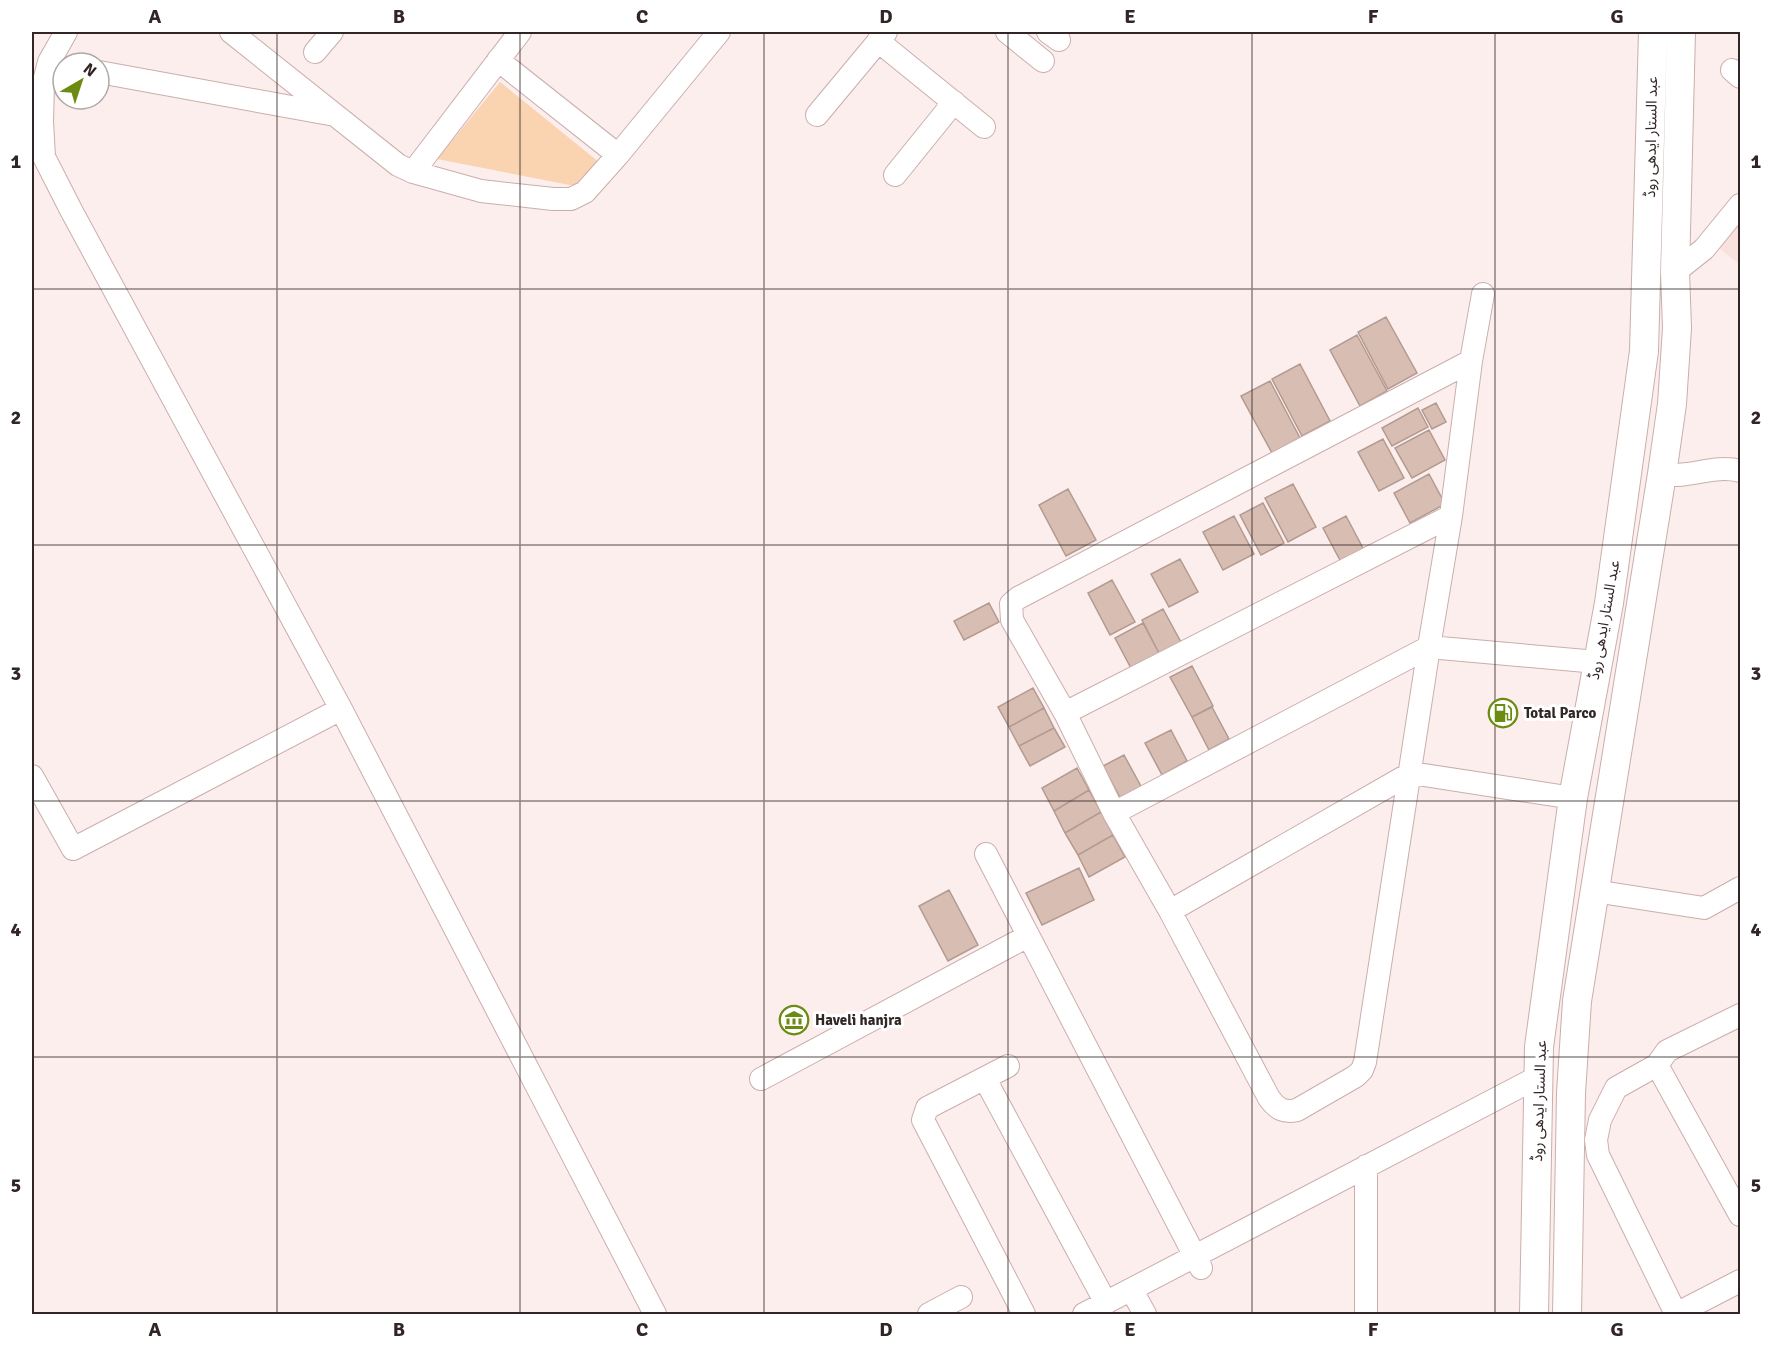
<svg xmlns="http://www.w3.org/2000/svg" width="1772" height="1346" font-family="Signika,'Noto Sans Arabic',sans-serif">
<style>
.built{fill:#f8e1df}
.green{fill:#fad3b1}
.building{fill:#d8bdb2;stroke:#b39a90;stroke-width:1.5}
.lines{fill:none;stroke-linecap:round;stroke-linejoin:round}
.minor-casing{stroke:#cbaeac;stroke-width:24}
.major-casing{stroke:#cbaeac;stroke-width:30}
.minor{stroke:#fff;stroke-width:22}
.major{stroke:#fff;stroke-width:28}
.grid{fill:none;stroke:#312625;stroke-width:1.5;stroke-opacity:0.55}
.labels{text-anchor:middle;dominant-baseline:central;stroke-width:6;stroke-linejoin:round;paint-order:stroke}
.street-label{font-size:15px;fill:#312625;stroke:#fff}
.poi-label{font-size:15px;font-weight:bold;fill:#312625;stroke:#fff;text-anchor:start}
.neatline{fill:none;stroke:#312625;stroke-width:2}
.grid-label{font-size:20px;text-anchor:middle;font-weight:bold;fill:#312625}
</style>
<rect width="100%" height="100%" fill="#fbeeed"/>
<!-- built -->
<path class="built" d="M1740,222V265L1719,248Z"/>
<!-- green -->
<path class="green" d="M500,82L600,163L580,187L437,159Z"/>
<!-- building -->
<path class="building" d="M1386,317L1417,373L1388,389L1358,332Z
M1357,335L1387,391L1360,406L1330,350Z
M1300,364L1330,421L1302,436L1272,379Z
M1270,381L1300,438L1272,453L1241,396Z
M1436,403L1446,422L1432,429L1422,410Z
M1418,408L1428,427L1392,446L1382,428Z
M1429,430L1445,460L1412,478L1395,448Z
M1383,439L1404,478L1379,491L1358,452Z
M1429,474L1445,504L1410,523L1394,493Z
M1293,484L1316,527L1288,542L1265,498Z
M1068,489L1096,540L1066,556L1039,505Z
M1263,503L1284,543L1261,555L1240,515Z
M1234,516L1254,554L1223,570L1203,532Z
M1346,516L1365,552L1342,564L1323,528Z
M1180,559L1198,592L1169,607L1151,574Z
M1112,580L1135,622L1110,635L1088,593Z
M989,603L999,622L964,640L954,621Z
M1163,609L1182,644L1160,655L1142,620Z
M1143,623L1160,655L1132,670L1115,638Z
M1192,666L1213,706L1192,717L1170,677Z
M1033,688L1044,708L1009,727L998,707Z
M1212,707L1229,739L1209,750L1192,717Z
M1044,708L1054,728L1019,746L1009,727Z
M1054,728L1065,747L1030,766L1019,746Z
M1171,730L1187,761L1162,775L1145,743Z
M1124,755L1143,790L1122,801L1103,766Z
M1077,768L1089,790L1054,811L1042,788Z
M1089,790L1101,812L1065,833L1054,811Z
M1101,812L1113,835L1078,855L1065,833Z
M1113,835L1125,857L1089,877L1078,855Z
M1079,868L1094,900L1042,925L1026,893Z
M949,890L978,945L948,961L919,906Z"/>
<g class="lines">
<!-- minor casing -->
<g class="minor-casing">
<path id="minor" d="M66,32L49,62L43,85L42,121L44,157L71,210L341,709L655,1314
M231,32L398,165L413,172L481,191L553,199H571L585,192L618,155L719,32
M1007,32L1043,61
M1048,32L1059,40
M878,41L984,127
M315,52L332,32
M498,60L618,155
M1732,70L1740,77
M99,72L335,115
M817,115L886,32
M413,172L520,32
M895,175L954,102
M1675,272L1704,249L1740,205
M1471,361L1018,598L1011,604L1012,620L1065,713L1114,813L1170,911L1269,1098C1277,1109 1284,1113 1297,1110L1356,1076L1362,1070L1365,1062L1429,647L1451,516L1471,361L1483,294
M1662,474C1689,479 1714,464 1740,471
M1065,713L1451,516
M32,776L73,849L341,709
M1114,813L1429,647L1597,662
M986,854L1201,1268
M1594,891L1704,908L1740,888
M1170,911L1411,773L1573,798
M1740,1015L1667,1051L1657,1065L1616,1088L1600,1120L1596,1140L1598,1155L1676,1314L1740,1281
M1657,1065L1740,1215
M1008,1066L927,1108L923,1120L1024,1314
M761,1079L1028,936
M985,1079L1106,1303
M1132,1291L1145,1314
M929,1314L961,1297
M1084,1314L1538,1077
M1366,1314V1166"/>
</g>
<!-- major casing -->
<g class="major-casing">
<path id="major" d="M1534,1314L1539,1047L1573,798L1609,603L1644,351L1653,32
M1567,1314L1571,1093L1577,1001L1662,474L1672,404L1677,328L1675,272L1681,32"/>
</g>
<!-- minor -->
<use href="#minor" class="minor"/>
<!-- major -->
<use href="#major" class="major"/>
</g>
<!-- grid -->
<path class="grid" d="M277,32V1314M520,32V1314M764,32V1314M1008,32V1314M1252,32V1314M1495,32V1314M32,289H1740M32,545H1740M32,801H1740M32,1057H1740"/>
<!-- icons -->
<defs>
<g id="fuel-ring" transform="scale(1.5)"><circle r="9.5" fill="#fff" stroke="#6b8c10" stroke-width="1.5"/><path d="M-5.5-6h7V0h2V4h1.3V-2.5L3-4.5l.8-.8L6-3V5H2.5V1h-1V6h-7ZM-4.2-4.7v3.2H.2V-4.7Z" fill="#6b8c10"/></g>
<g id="museum-ring" transform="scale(1.5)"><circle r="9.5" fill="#fff" stroke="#6b8c10" stroke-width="1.5"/><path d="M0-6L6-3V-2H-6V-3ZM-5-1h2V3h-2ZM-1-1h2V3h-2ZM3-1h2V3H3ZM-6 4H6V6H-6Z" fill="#6b8c10"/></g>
</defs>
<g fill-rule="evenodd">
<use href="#fuel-ring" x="1503" y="713"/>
<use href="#museum-ring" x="794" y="1020"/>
</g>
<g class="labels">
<!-- street labels -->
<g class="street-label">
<text transform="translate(1651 137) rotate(-89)">عبد الستار ایدھی روڈ</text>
<text transform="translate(1604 620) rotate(-80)">عبد الستار ایدھی روڈ</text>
<text transform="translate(1539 1101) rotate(-88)">عبد الستار ایدھی روڈ</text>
</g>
<!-- poi labels -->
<g class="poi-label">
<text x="1524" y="713">Total Parco</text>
<text x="815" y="1020">Haveli hanjra</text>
</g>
</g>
<!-- border -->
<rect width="1772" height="1346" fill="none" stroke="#ffffff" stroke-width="66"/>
<!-- north arrow -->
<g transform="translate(81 81) rotate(39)"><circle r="28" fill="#ffffff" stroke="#ada8a8" stroke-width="1.5"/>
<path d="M0-4.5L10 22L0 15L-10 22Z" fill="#6b8c10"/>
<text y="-9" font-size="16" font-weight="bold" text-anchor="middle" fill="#312625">N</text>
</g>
<rect x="33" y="33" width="1706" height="1280" class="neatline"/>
<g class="grid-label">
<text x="155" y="23">A</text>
<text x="399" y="23">B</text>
<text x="642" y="23">C</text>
<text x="886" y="23">D</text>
<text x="1130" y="23">E</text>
<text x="1373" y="23">F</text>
<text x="1617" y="23">G</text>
<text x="16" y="168">1</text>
<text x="1756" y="168">1</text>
<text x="16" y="424">2</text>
<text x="1756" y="424">2</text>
<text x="16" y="680">3</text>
<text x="1756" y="680">3</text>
<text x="16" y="936">4</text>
<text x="1756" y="936">4</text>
<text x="16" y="1192">5</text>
<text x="1756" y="1192">5</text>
<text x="155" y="1336">A</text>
<text x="399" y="1336">B</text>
<text x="642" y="1336">C</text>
<text x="886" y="1336">D</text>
<text x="1130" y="1336">E</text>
<text x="1373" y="1336">F</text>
<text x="1617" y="1336">G</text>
</g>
</svg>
